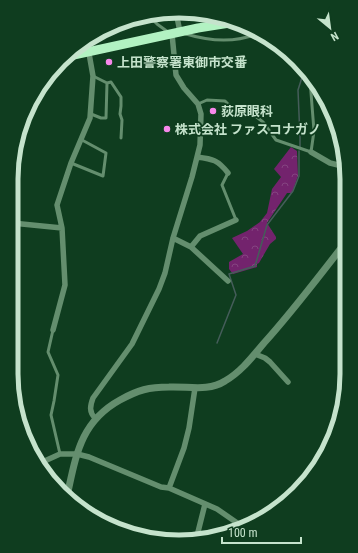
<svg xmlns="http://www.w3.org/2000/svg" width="358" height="553" font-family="'Roboto Condensed','Noto Sans JP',sans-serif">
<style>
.park{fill:url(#park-crowns)}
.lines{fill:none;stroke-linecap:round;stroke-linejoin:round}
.stream{stroke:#455d5a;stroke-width:1.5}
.service{stroke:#648e6e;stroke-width:3}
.minor{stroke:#648e6e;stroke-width:5.5}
.tertiary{stroke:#648e6e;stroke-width:7}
.trunk{stroke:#b2f2c2;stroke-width:9}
.poi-dot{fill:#f788eb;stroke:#0f3d1f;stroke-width:1.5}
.labels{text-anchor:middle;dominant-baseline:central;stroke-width:3.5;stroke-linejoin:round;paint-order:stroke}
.poi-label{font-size:13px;font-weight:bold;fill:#c5e3cc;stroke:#0f3d1f;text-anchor:start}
.rim{fill:none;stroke:#c5e3cc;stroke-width:5}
</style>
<defs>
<pattern id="park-crowns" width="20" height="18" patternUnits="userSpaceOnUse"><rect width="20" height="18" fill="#73236d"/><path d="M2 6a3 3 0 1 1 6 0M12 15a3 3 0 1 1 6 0" fill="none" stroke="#854381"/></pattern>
</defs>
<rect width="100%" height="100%" fill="#0f3d1f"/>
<!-- park -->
<path class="park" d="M291,147L297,151L298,176L292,193H287L267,223L276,237V239L270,244L259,263L257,264V267L233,274L229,269V262L243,254L232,238L247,231L260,222L267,213L272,189L281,177L274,169Z"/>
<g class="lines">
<!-- stream -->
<path class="stream" d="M300,147V138L298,90L304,71
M217,343L236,295L229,274L255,266L267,225L293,191L299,176V151"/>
<!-- service -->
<path class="service" d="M149,16L157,24L168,32
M216,18L220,23
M186,34C209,41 234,43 257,34
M93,76L107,83L111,82L121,97V106L120,114L122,120L121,138
M198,104L207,100L225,101L230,106L250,112L263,122L276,140L311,152L314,131L310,80L308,76
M91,114L101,118H106L107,83
M71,163L103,176L106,153L82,140
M228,173L222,185L236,220
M53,330L48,352L58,375L54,401L51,415L60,454"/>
<!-- minor -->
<path class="minor" d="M176,12L180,32
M311,152L330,163L346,167
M197,157C213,159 218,160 228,173
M12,223L62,228
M173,238L191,247L228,281
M191,247L200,236L236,220
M53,330L65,285L62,228L57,205L71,163L90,118L93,76L87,42
M255,354L265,358L270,362L288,382
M95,418C89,412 90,406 93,398L132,344L159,289L165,273L173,238L192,177L200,145L201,114L198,104L184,88L176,75L172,34
M38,464L60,454H77L89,457L161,487L169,488L217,509L243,527
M169,488L184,448L189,428L195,388
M196,540L205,504"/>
<!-- tertiary -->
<path class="tertiary" d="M67,496C76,456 80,422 120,400C138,390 149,387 169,387C188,386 208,392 225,381C241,372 253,356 264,343C293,311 319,276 346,242"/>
<!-- trunk -->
<path class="trunk" d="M69,56L198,28L236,22"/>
</g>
<!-- markers -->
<g class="poi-dot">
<circle cx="109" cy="62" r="4"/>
<circle cx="213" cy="111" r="4"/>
<circle cx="167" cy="129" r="4"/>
</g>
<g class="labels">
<!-- poi labels -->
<g class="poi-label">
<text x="117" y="62">上田警察署東御市交番</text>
<text x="221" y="111">荻原眼科</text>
<text x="175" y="129">株式会社 ファスコナガノ</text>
</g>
</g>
<!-- crop -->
<path d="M0 0H358V553H0ZM179 18H179A161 161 0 0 1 340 179V374A161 161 0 0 1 179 535H179A161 161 0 0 1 18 374V179A161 161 0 0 1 179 18Z" fill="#0f3d1f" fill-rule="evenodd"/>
<path class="rim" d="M179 18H179A161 161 0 0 1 340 179V374A161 161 0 0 1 179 535H179A161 161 0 0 1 18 374V179A161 161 0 0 1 179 18Z"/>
<!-- north arrow -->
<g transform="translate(330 28) rotate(151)" stroke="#0f3d1f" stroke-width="3" paint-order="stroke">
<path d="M0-3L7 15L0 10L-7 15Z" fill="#c5e3cc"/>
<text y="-6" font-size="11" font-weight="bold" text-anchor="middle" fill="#c5e3cc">N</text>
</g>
<!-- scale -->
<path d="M222 537v6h79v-6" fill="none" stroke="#c5e3cc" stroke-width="2"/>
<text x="228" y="537" font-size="12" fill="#c5e3cc" stroke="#0f3d1f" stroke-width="3" paint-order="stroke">100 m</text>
</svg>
